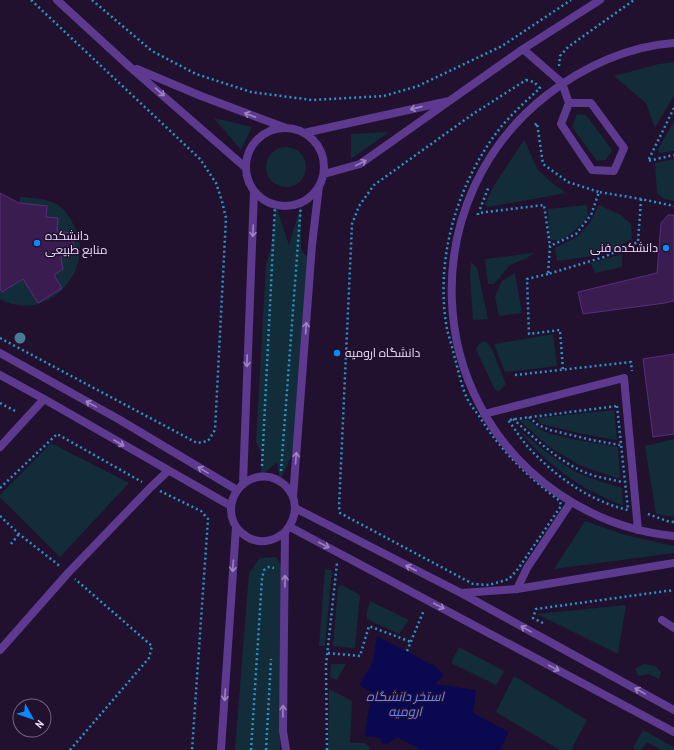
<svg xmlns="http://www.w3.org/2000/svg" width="674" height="750" font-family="'Archivo Narrow',Cairo,sans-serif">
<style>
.green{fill:#132c39}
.water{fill:#0a0850}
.building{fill:#3a1c51;stroke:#5b2c7e}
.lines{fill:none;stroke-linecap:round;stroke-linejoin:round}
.path{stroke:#2b94c7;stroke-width:2.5;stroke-dasharray:2 3;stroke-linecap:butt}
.lane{stroke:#5e3990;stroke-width:8}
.tree{fill:#457d94}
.oneway{stroke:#9f83c2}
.poi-dot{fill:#0a89ff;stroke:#21112e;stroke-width:1.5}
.labels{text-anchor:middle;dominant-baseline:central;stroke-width:3;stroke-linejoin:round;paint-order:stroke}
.poi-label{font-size:12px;fill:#eedeff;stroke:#21112e;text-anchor:start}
.water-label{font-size:13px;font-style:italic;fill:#6c83ff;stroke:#21112e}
</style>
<rect width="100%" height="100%" fill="#21112e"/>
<!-- green -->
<path class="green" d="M674,62V95L655,128L646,103L614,76L659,64Z
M577,114L586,115L612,150L606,160L597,161L572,127Z
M214,118L252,127L241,150Z
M674,121V151L659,153L658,149Z
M389,132L351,159V134Z
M524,140L538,170L552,183L566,193L488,207L485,204L495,184Z
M266 167a20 20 0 1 1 40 0a20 20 0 1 1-40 0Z
M674,159V201L664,199L657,193L655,163Z
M20,197C32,198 47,198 58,205C65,209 71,219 74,226C76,230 78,234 79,238C87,282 41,322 0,299V289L3,292L23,279L54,275L63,269L61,257L76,253L71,233L57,231L58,218L46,217V206L19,203Z
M301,205V250L309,259L296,446L280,481L277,462L261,476V452L256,442L266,264L270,252L276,206L289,245Z
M587,205L588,216C582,225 570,236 559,240C557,241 553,240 549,239L548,209Z
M599,205L621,215L631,224L632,239L600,255L557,261L555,248L577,237L589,224Z
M534,253L527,258L510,265L494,284H488L485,259Z
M622,254V267L595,273L591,263Z
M471,262L477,268L488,319L473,320L470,274Z
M515,273L522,313L499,316L495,296L502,281Z
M553,334L557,366L505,372L494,344Z
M485,341L491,347L506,384L498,392L494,388L476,349L479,344Z
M614,410L617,440L583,434L541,424L537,418Z
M519,420H528L541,430L550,434L577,440L618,447L620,479L581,466L548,446Z
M520,431C538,445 557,462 578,473C592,479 607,484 622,488L623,506C609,499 593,493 579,484C557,470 536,452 520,431Z
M674,439V517L656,514L645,446Z
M51,443L129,483L60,557L0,497V495Z
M585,521L625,535L674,546V553L554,569Z
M276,557L282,566L283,647L280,750H235L249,573L260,558Z
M325,569L332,570L325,646H319Z
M342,585L360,595L355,648L333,646L338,587Z
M370,601L409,620L399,634L367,619V612Z
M626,605L618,654L537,614Z
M459,647L504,671L496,685L451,663Z
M331,664H346L337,680L330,677Z
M644,664L655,666L661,672L659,679L649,674L638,676L635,669Z
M514,676L587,720L571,750H560L496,712Z
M329,689L352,701L350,743H365L370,748L369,750H328Z
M643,730L674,747V750H661L647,742L641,750H636L633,748Z"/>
<!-- water -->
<path class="water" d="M377,636L436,667L444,675L435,684L476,690L473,713L509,732L500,750H422L397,737L387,744L382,743L380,738L365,736L371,692L359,685L373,662Z"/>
<!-- building -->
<path class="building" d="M0,193L19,203L47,206L46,217L58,218L57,231L71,233L76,254L61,257L63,269L54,275L62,288L38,303L23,279L2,292L0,289Z
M668,215H674V301L665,303L583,314L578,292L657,273L661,223Z
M674,354V434L653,437L643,359Z"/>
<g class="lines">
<!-- path -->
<path class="path" d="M92,0L152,51L196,74L251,92L312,100L384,96L418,86L502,46L571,0
M559,66L560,56L568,47L634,0
M526,80L534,82L540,88C524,103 507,118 494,136C455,191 435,262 447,329C449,337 452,346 454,355C458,369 461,385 467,398C470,405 475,410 479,416C500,450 528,477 560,501L561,506L518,569L509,579L489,585L473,584L340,513L339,507L352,224L359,206L374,185L473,114Z
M674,108L648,161L674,155
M535,125L537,123L543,164L568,182L599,192
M641,199L638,242L604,257L548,274L550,246L576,234L591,215L599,192L641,199L674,206
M480,209L489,186
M478,215V213L544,205L550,246
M548,274L527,279L529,334L560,330L563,370
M0,338L197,443L208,441L215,430L226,218L222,201L216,183L200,159L31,0
M515,375L631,362L632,371
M0,403L17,412
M617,406L628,510C589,501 555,476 528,447C521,439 515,429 508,420Z
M529,417L538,425L550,430L592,440L620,445
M513,419C538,441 563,466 595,476C604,478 613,480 622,482
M262,466L275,205
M281,471L301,203
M0,488L57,434L142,482
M160,491L201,511L208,519L192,750
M648,514L667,521L674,522
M0,516L19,534L61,567
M11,544L19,534
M543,623L533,618L536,609L674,590
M407,651L424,610
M328,653L360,656L369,626L411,642
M70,750L149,658L152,646L75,579
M251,750L262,578L264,570L269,567L274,568
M266,750L271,659
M327,750L326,665L337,563"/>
<!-- lane -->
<path class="lane" d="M57,0L130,67L246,168
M674,43C628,46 583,67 547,95C416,197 420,399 559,494C593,517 633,532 674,536
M523,49L562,83L569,103L561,124L592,170L614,171L624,148L591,103H569
M137,69L201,96L286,128
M246 167a39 39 0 1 1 78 0a39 39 0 1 1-78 0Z
M304,133L449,101
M324,174L360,164L523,49L600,0
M0,353L120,420L237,490
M0,375L44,399L231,506
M484,414L624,378L638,530
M0,447L44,399
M243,484L254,192
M293,497L312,245L319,186
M295,508L461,593L674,710
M290,527L674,732
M285,532C279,537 274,540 266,541C248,543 231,528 231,510C231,501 234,493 241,486C270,458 315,497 285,532L283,731L286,750
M517,589L527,568L571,502
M461,593L517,589L674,563
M662,620L674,628
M0,650L68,573L151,487L168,471
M221,750L236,527"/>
</g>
<!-- trees -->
<circle class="tree" cx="20" cy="338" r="5.5"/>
<!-- one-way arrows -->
<defs><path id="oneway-shaft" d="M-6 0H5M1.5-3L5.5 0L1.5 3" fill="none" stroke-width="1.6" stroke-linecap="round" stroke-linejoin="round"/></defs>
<g class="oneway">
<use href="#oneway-shaft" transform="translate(160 92) rotate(41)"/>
<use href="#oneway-shaft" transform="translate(416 108) rotate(167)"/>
<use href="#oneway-shaft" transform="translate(250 115) rotate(-159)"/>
<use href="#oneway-shaft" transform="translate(361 163) rotate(-26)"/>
<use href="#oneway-shaft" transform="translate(253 231) rotate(92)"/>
<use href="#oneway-shaft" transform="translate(306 328) rotate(-86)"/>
<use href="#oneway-shaft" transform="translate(247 361) rotate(92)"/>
<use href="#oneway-shaft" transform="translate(91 404) rotate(-151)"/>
<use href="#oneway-shaft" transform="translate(119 443) rotate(30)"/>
<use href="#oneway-shaft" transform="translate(296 458) rotate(-86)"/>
<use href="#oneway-shaft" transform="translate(203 470) rotate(-149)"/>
<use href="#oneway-shaft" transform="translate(324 545) rotate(28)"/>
<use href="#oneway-shaft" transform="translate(233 566) rotate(94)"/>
<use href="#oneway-shaft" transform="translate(411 568) rotate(-153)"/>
<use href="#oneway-shaft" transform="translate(285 581) rotate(-89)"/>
<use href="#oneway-shaft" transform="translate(439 606) rotate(28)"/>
<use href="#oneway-shaft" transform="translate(526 629) rotate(-151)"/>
<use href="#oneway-shaft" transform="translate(554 668) rotate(28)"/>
<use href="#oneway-shaft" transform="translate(640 691) rotate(-151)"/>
<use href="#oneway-shaft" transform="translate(225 695) rotate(94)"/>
<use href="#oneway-shaft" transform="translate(283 711) rotate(-89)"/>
</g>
<!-- markers -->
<g class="poi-dot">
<circle cx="37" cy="243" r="4"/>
<circle cx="666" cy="248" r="4"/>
<circle cx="337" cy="353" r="4"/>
</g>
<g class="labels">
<!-- poi labels -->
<g class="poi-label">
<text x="45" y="236">دانشکده<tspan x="45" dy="14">منابع طبیعی</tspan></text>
<text x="658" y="248" text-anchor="end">دانشکده فنی</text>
<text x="345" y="353">دانشگاه ارومیه</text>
</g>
<!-- water labels -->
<g class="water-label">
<text x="405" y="696">استخر دانشگاه<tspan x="405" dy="15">ارومیه</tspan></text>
</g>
</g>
<!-- north arrow -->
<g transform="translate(32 718) rotate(130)"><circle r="19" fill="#21112e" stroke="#736382"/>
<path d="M0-3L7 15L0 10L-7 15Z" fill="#0a89ff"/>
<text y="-6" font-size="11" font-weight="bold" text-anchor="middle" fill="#eedeff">N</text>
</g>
</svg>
